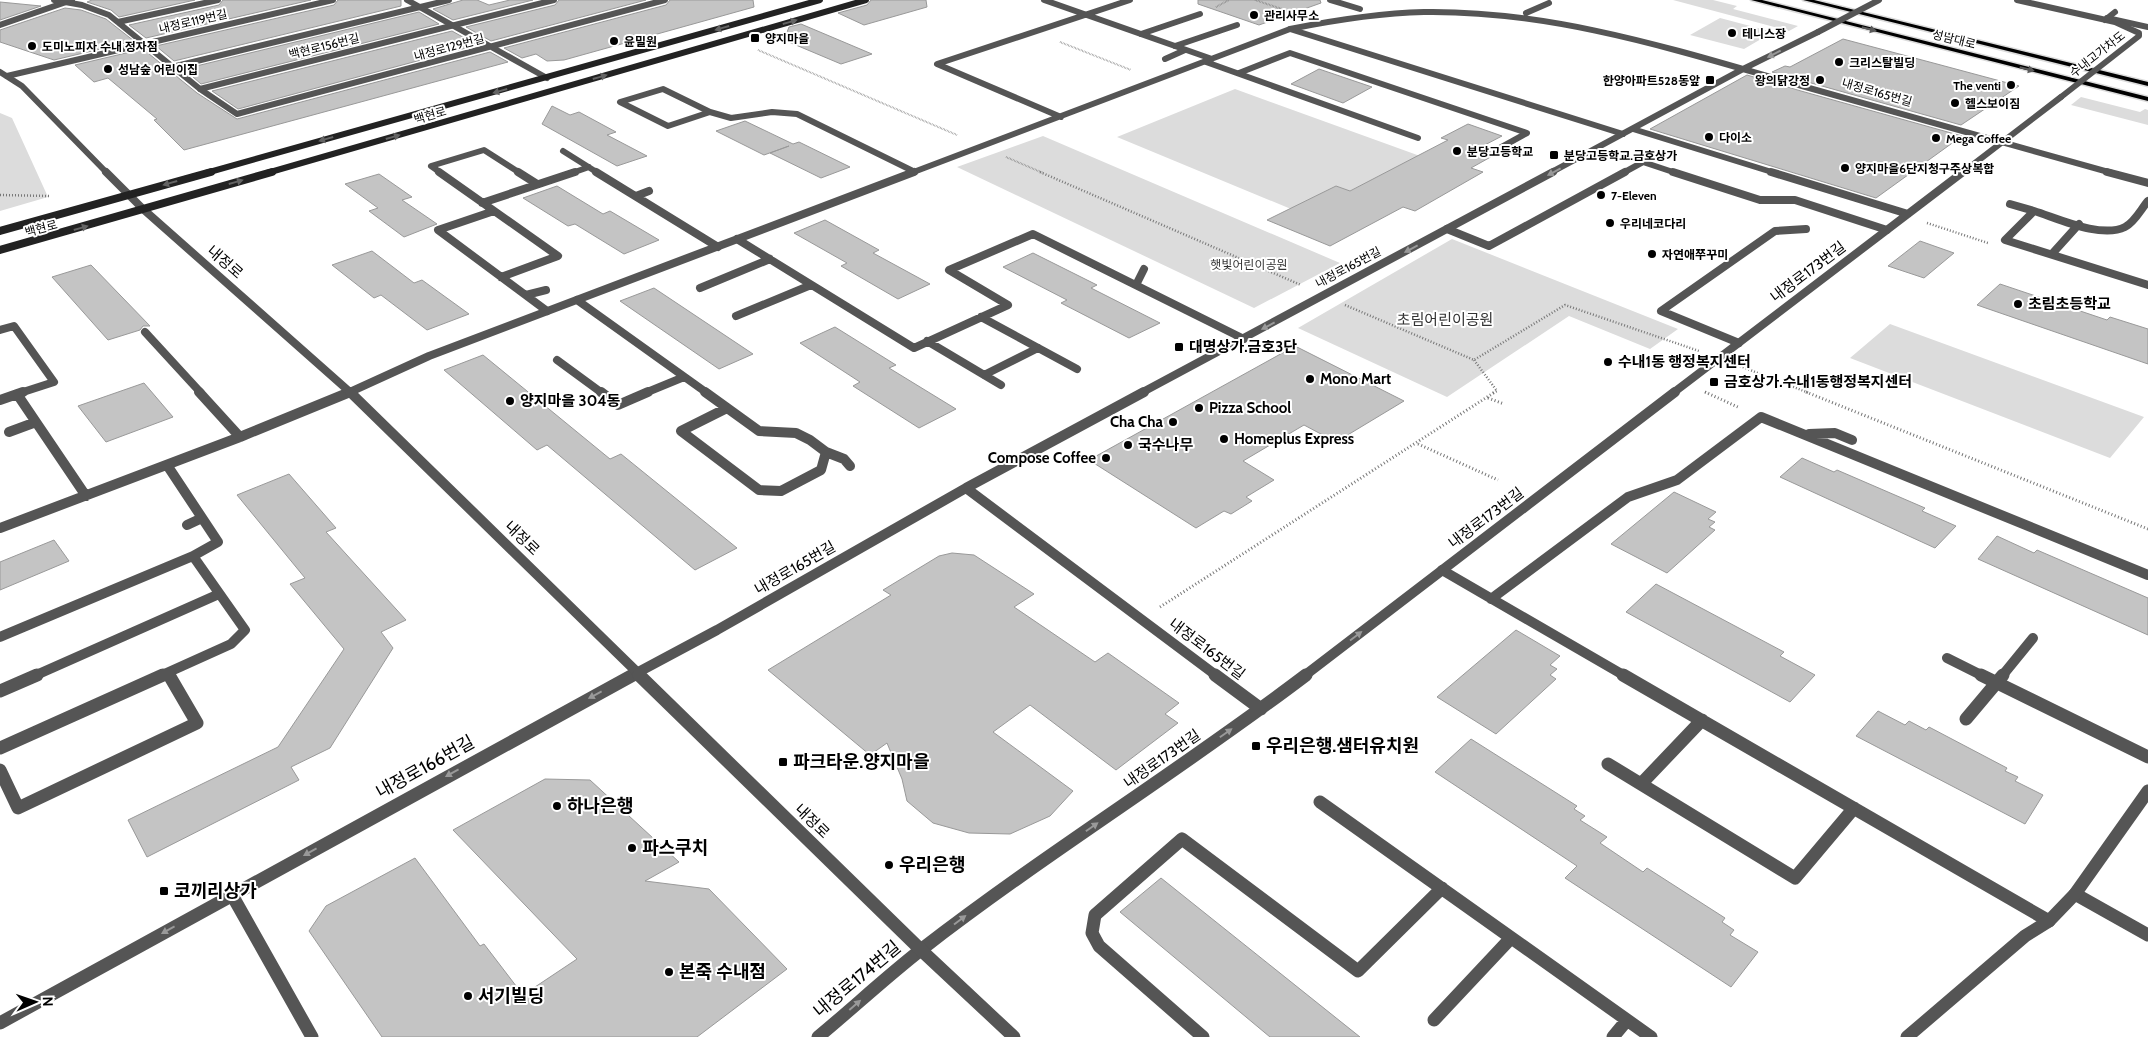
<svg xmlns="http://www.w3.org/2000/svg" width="2148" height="1037" font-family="Cabin,'Noto Sans KR',sans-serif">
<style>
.green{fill:#dcdcdc}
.building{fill:#c4c4c4;stroke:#999}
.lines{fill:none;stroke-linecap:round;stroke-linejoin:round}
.primary-casing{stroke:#dbdbdb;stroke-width:3}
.path-far2{stroke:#777;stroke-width:2;stroke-dasharray:0.5 1;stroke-linecap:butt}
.path-far1{stroke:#777;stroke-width:2.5;stroke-dasharray:1 2;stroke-linecap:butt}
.path{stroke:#777;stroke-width:3;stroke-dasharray:1 2.5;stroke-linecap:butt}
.service-far3{stroke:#555;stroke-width:6}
.service-far2{stroke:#555;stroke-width:8}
.service-far1{stroke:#555;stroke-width:10}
.service{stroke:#555;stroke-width:13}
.pedestrian{stroke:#555;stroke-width:6}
.minor-far3{stroke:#555;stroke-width:6}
.minor-far2{stroke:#555;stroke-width:8}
.minor-far1{stroke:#555;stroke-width:10}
.minor{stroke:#555;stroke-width:13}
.tertiary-far3{stroke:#555;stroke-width:6}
.tertiary-far2{stroke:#555;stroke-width:8}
.tertiary-far1{stroke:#555;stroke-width:10}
.tertiary{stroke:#555;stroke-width:13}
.secondary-far1{stroke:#222;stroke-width:6}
.secondary{stroke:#222;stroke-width:8}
.primary{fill:#000;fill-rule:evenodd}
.minor-bridge{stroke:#555;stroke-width:6}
.tertiary-bridge{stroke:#555;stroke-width:6}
.oneway{fill:#646464}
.oneway2{fill:#595959}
.oneway3{fill:#999}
.poi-dot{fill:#000;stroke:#fff;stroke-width:2}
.labels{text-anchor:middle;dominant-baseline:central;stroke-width:4;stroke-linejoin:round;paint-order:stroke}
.far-poi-label{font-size:12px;font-weight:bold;fill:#000;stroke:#fff;text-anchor:start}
.far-street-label{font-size:12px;fill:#000;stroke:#fff}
.far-park-label{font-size:12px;fill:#333;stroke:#fff}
.street-label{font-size:15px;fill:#000;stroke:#fff}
.poi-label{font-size:15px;font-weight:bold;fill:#000;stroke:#fff;text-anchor:start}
.park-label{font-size:15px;fill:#333;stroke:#fff}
.near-poi-label{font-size:18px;font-weight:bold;fill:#000;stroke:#fff;text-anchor:start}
.near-street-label{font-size:18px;fill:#000;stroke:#fff}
</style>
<rect width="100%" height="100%" fill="#fff"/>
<!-- green -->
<path class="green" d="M1673,0H1713L1737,6L1733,9L1798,26L1789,31Z
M1720,18L1773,32L1744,49L1690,35Z
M1235,89L1420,156L1303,214L1117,137Z
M2081,97L2140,112L2145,109L2148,110V125L2071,105Z
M0,113L12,118L48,197L0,211Z
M1043,136L1340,263L1254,308L957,167Z
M1452,239L1678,329L1650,349L1569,316L1447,397L1298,328Z
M1890,324L2144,417L2110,458L1850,358Z"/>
<!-- building -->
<path class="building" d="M92,0H195L119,17L111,10L87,2Z
M223,0H311L146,38L129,25L219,5Z
M338,0H401V6L174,61L156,46L334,5Z
M463,0H477L489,5L510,0H533L453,20L433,9Z
M559,0H646L491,41L466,27L555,5Z
M670,0H753L754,7L564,60L547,61L536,54L522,58L504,48L666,5Z
M871,0H926L927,7L864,25L838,13L867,5Z
M1198,0H1320L1321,3L1259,25L1198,4Z
M0,2L41,6L0,20Z
M65,8L81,10L106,19L134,41L54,60L0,42V30Z
M419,12L439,24L201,84L184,69Z
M801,24L872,54L841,64L784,40L789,27Z
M452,31L477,45L238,109L212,91Z
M1843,39L1937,64L2019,86L1961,125L1772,72L1785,66L1790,67Z
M143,49L197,93L237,119L490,52L508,62L184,150L154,120L157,119L108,78L94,82L75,65Z
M1319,69L1372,87L1343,103L1291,84Z
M1747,75L1801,91L1962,136L1876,198L1650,129Z
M552,106L570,115L579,112L616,132L607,135L647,156L617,166L542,124Z
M745,121L793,144L799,142L850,167L821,178L770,153L789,146L764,155L716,131Z
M1468,124L1502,136L1479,148L1496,154L1471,168L1483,172L1415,211L1403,207L1330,246L1267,220L1336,186L1350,191L1448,140L1441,138Z
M379,174L412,197L402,200L437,224L404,237L369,211L378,208L345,184Z
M557,186L603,214L610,211L659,240L624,254L575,224L568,226L523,198Z
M825,220L879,250L873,253L930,284L898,299L841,266L847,263L794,233Z
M1920,241L1954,253L1924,278L1888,266Z
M372,251L414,283L422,280L469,314L427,330L381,295L374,298L332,265Z
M1033,253L1097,285L1091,288L1160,323L1129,338L1061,303L1067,300L1003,267Z
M91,265L150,326H143L140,330L108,340L52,277Z
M2000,284L2107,320L2110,317L2148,329V364L1977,305Z
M654,288L753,354L719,369L620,301Z
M835,327L896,365L889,368L956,409L919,428L853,386L860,382L800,343Z
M1295,346L1404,401L1336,442L1304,425L1243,461L1274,480L1246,497L1252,501L1231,514L1224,511L1196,528L1089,460Z
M483,355L610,459L621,454L737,548L695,570L547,445L537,450L444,370Z
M144,383L173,417L106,442L78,406Z
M1802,458L1834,472L1837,470L1925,508L1922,511L1956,526L1935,548L1780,477Z
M289,474L336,528L326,532L406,620L381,632L393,648L330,748L291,767L299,780L147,857L128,820L278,747L344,649L290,584L305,578L237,495Z
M1674,492L1716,512L1708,519L1715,522L1709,527L1715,530L1667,573L1611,544Z
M1997,536L2034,553L2037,550L2148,598V635L1978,559Z
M54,540L69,561L0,590V562Z
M952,553L974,555L1034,594L1014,607L1095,662L1108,653L1179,703L1165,714L1178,723L1116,770L1030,705L993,732L1073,791L1050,816L1010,834L969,833L933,823L907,801L902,779L887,743L870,755L768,670L891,595L883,590L939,556Z
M1656,584L1784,652L1780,656L1815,675L1790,702L1626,612Z
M1516,630L1560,656L1550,665L1557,669L1550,675L1556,679L1496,734L1437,697Z
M1878,711L1905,725L1909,721L1926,730L1929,727L2007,768L2005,771L2018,777L2015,781L2043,795L2025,824L1856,736Z
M1471,739L1577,806L1574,809L1585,816L1580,820L1607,837L1600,843L1643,872L1647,868L1725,918L1722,922L1734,930L1730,935L1758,952L1731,987L1565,878L1577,866L1435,772Z
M545,779L590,780L679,862L645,881L709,889L787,969L697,1037H382L309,931L326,906L415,858L480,946L484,944L523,995L577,959L453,830Z
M1161,878L1360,1037H1270L1120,912Z"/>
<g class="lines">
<!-- primary casing -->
<g class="primary-casing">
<path id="primary" d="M1751,0H1762L2148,97V101Z
M1803,0H1814L2148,82V86Z"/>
</g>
<!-- path-far2 -->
<path class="path-far2" d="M1255,0L1288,11
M1216,7L1229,0
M1060,42L1131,70
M758,50L957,135
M1006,157L1043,173"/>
<!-- path-far1 -->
<path class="path-far1" d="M1040,172L1301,285
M0,195L49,196
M1927,223L1988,243
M1345,305L1474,360L1565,305L1699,351
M1474,360L1497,391L1493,393
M1740,366L1809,393
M1705,392L1708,393"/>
<!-- path -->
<path class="path" d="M1705,392L1740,408
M1806,392L2148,529
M1488,398L1504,404
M1418,444L1498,480
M1160,607L1495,392"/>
<!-- service-far3 -->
<path class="service-far3" d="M1290,29L1623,134
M1141,34L1200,14
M1175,46L1237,25
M1165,59L1185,50
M1206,62L1418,138
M172,67L449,0
M1239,73L1290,53L1527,133L1498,149
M200,89L554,0
M663,89L710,112L668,126L620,102Z
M710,112L731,118L772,112L797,114L915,172
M563,151L598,173
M441,173L431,166L484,150L520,173
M572,173L589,167
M1623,173L1643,162L1676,173"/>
<!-- service-far2 -->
<path class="service-far2" d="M439,172L558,256L501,277
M518,172L537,184
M596,172L718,247
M1673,172L1760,200H1795L1887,230
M636,196L649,191
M482,203L575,172
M494,211L438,230L547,311
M1447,229L1489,246L1625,172
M737,239L914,348L1008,305L949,270L1033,234L1244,339
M1136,285L1144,269
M700,288L770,259
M526,295L546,290
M577,300L707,393
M736,316L811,285
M981,317L1077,369
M0,330L14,326L54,382L20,393
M145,332L201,393
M927,341L1001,385
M1739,343L1661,311L1775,231L1806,229
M557,360L602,393
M984,375L1038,348
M346,393L350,392
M645,393L684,377"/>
<!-- service-far1 -->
<path class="service-far1" d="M199,392L240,437
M601,392L618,405L648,392
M705,392L759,431L796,433L810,440L826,452L821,470L781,491L759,490L681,431L727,408
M17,394L86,496
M0,400L23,392
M9,432L36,422
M1809,434L1835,433L1852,440
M826,452L844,459L850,466
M187,525L202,518
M0,528L240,437L350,392
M1442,570L1625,676
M1491,599L1628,497L1677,480L1761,417L2148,575
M0,637L193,556
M1947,658L1983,676
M168,673L170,676
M34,676L219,594
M160,676L231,644L245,630L193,556L218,542L167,465
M2002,676L2033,638"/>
<!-- service -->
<path class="service" d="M1623,675L2049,921
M1981,675L2148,757
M0,691L37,675
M1966,719L2003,675
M0,748L163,675
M1608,764L1795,878L1854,808
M0,770L18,808L197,723L169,675
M1641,784L1702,720
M1320,802L1651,1037
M2075,894L2148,935
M1434,1020L1511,938
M1203,1037L1099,946L1092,933L1095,915L1182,839L1358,971L1442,888
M1613,1037L1627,1020"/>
<!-- pedestrian -->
<path class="pedestrian" d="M0,25L72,0"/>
<!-- minor-far3 -->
<path class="minor-far3" d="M54,0L82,5L109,15L200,89L237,114L665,0
M407,0L547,78
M1044,0L1212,59
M1330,0L1360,9
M1526,13L1549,3
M2107,18L2148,27
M118,22L218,0
M7,76L333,0
M1061,117L937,64L1130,0
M1633,129L1775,173
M911,173L1290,29C1335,20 1379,13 1424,12C1554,10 1679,51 1802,86C1905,115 2008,144 2112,173
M1550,173L1743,69L1818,32
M1962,173L2061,97"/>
<!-- minor-far2 -->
<path class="minor-far2" d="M1771,172L1908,214
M2107,172L2148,183
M2148,201C2141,209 2135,222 2125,227C2101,239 2057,218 2034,211L2005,240L2148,285
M2010,204L2034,211
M2052,254L2079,224
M350,392L429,356L914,172
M1141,393L1553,172
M1673,393L1963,172"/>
<!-- minor-far1 -->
<path class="minor-far1" d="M966,488L1217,676
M631,676L717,630L966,488L1144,392
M1304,676L1675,392"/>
<!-- minor -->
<path class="minor" d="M1215,675L1261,709
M232,895L312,1037
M0,1023L633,675
M818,1037C853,1008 886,977 922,949C1046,853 1181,770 1306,675
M1907,1037L2025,936L2049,921L2075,894L2148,791"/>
<!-- tertiary-far3 -->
<path class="tertiary-far3" d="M0,72L22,86L107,173"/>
<!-- tertiary-far2 -->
<path class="tertiary-far2" d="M106,172L143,209L351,393"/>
<!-- tertiary-far1 -->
<path class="tertiary-far1" d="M350,392L641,676"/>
<!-- tertiary -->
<path class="tertiary" d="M639,675L921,950L1014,1037"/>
<!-- secondary-far1 -->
<path class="secondary-far1" d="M206,173L820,0
M267,173L866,0"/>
<!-- secondary -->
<path class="secondary" d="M0,231L211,172
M0,250L272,172"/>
<!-- primary -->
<use href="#primary" class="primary"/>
<!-- minor-bridge -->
<path class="minor-bridge" d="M2017,0L2115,22L2139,33V36L2061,97
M1818,32L1879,0"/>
<!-- tertiary-bridge -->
<path class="tertiary-bridge" d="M2105,20L2115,12"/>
</g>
<!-- one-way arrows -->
<defs><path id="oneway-solid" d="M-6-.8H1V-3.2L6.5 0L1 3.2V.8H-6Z" transform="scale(1.25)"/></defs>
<g class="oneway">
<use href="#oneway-solid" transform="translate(790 22) rotate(-16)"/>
<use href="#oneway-solid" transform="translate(722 28) rotate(164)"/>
<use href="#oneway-solid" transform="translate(600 77) rotate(-16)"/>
<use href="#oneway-solid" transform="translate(500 91) rotate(164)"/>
<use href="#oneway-solid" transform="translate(393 137) rotate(-16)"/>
<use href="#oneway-solid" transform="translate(326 139) rotate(164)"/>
<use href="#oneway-solid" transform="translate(236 182) rotate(-16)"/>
<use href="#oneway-solid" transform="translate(170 183) rotate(164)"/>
<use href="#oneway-solid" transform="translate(81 228) rotate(-16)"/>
</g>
<g class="oneway2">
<use href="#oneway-solid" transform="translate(1869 29) rotate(14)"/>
<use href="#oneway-solid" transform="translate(2027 69) rotate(14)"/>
</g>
<g class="oneway3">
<use href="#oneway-solid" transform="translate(1774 54) rotate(153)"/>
<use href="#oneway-solid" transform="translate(1554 172) rotate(152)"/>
<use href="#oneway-solid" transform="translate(1411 249) rotate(152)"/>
<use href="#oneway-solid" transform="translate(1268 326) rotate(152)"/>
<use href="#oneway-solid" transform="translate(1356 636) rotate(-37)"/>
<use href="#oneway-solid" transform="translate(595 695) rotate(152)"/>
<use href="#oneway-solid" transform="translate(1226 733) rotate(-35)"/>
<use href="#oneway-solid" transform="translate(452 773) rotate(151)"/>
<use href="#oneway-solid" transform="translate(1092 827) rotate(-35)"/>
<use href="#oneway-solid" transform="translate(310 852) rotate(151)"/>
<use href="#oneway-solid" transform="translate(960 920) rotate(-37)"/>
<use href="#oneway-solid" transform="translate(168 930) rotate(151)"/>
<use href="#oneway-solid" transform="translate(855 1005) rotate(-41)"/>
</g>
<!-- markers -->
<g class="poi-dot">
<circle cx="1254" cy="15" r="5"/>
<circle cx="1732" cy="33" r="5"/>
<rect x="750" y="33" width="10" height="10" rx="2.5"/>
<circle cx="614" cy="41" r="5"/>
<circle cx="32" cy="46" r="5"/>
<circle cx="1839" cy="62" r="5"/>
<circle cx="108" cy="69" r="5"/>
<rect x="1705" y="75" width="10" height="10" rx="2.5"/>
<circle cx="1820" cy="80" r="5"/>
<circle cx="2011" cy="85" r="5"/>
<circle cx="1955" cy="103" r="5"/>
<circle cx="1709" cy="137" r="5"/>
<circle cx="1936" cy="138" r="5"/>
<circle cx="1457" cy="151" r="5"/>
<rect x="1549" y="150" width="10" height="10" rx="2.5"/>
<circle cx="1845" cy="168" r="5"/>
<circle cx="1601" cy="195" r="5"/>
<circle cx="1610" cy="223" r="5"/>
<circle cx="1652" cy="254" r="5"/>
<circle cx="2018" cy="304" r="5"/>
<rect x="1174" y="342" width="10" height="10" rx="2.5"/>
<circle cx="1608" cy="362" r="5"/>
<circle cx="1310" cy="379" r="5"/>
<rect x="1709" y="377" width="10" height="10" rx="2.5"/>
<circle cx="510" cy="401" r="5"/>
<circle cx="1199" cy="408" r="5"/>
<circle cx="1173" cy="422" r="5"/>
<circle cx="1224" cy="439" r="5"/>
<circle cx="1128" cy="445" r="5"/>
<circle cx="1106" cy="458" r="5"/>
<rect x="1251" y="741" width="10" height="10" rx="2.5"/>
<rect x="778" y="757" width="10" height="10" rx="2.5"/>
<circle cx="557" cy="806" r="5"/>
<circle cx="632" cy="848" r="5"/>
<circle cx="889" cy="865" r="5"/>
<rect x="159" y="886" width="10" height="10" rx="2.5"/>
<circle cx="669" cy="972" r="5"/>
<circle cx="468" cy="996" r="5"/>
</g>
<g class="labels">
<!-- far-poi labels -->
<g class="far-poi-label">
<text x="1264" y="15">관리사무소</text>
<text x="1742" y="33">테니스장</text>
<text x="765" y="38">양지마을</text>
<text x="624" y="41">윤밀원</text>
<text x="42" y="46">도미노피자 수내 정자점</text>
<text x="1849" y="62">크리스탈빌딩</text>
<text x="118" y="69">성남숲 어린이집</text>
<text x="1700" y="80" text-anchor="end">한양아파트528동앞</text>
<text x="1810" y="80" text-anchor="end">왕의닭강정</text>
<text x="2001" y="85" text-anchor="end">The venti</text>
<text x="1965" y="103">헬스보이짐</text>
<text x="1719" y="137">다이소</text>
<text x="1946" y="138">Mega Coffee</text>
<text x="1467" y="151">분당고등학교</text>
<text x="1564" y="155">분당고등학교.금호상가</text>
<text x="1855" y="168">양지마을6단지청구주상복합</text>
<text x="1611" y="195">7-Eleven</text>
<text x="1620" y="223">우리네코다리</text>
<text x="1662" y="254">자연애쭈꾸미</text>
</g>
<!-- far-street labels -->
<g class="far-street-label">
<text transform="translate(193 21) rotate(-13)">내정로119번길</text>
<text transform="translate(1954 39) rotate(14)">성남대로</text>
<text transform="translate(324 46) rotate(-14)">백현로156번길</text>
<text transform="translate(449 47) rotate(-15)">내정로129번길</text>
<text transform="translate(2097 54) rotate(-38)">수내고가차도</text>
<text transform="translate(1877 92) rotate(16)">내정로165번길</text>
<text transform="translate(430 115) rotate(-16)">백현로</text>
<text transform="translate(41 228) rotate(-15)">백현로</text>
<text transform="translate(1348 267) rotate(-28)">내정로165번길</text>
</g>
<!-- far-park labels -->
<g class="far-park-label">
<text x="1249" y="264">햇빛어린이공원</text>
</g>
<!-- street labels -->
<g class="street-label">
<text transform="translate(225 262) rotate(41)">내정로</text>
<text transform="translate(1808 272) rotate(-37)">내정로173번길</text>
<text transform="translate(1486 518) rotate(-37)">내정로173번길</text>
<text transform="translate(522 538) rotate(44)">내정로</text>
<text transform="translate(795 568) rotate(-30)">내정로165번길</text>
<text transform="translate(1207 649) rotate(37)">내정로165번길</text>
<text transform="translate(1162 759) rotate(-35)">내정로173번길</text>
<text transform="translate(812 821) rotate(44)">내정로</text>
</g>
<!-- poi labels -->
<g class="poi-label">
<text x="2028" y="304">초림초등학교</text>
<text x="1189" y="347">대명상가.금호3단</text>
<text x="1618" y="362">수내1동 행정복지센터</text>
<text x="1320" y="379">Mono Mart</text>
<text x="1724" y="382">금호상가.수내1동행정복지센터</text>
<text x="520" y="401">양지마을 304동</text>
<text x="1209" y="408">Pizza School</text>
<text x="1163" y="422" text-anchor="end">Cha Cha</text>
<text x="1234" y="439">Homeplus Express</text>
<text x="1138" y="445">국수나무</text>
<text x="1096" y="458" text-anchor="end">Compose Coffee</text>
</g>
<!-- park labels -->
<g class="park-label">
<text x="1445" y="320">초림어린이공원</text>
</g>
<!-- near-poi labels -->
<g class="near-poi-label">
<text x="1266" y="746">우리은행.샘터유치원</text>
<text x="793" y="762">파크타운.양지마을</text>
<text x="567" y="806">하나은행</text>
<text x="642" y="848">파스쿠치</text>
<text x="899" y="865">우리은행</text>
<text x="174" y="891">코끼리상가</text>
<text x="679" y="972">본죽 수내점</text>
<text x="478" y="996">서기빌딩</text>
</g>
<!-- near-street labels -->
<g class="near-street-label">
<text transform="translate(425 767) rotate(-29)">내정로166번길</text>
<text transform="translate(857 979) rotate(-40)">내정로174번길</text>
</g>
</g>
<!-- north arrow -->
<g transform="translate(35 1002) rotate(88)" stroke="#ffffff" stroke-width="4" paint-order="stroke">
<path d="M0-4L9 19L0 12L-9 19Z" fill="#000000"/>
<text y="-8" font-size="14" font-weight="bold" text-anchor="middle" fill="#000000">N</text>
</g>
</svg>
